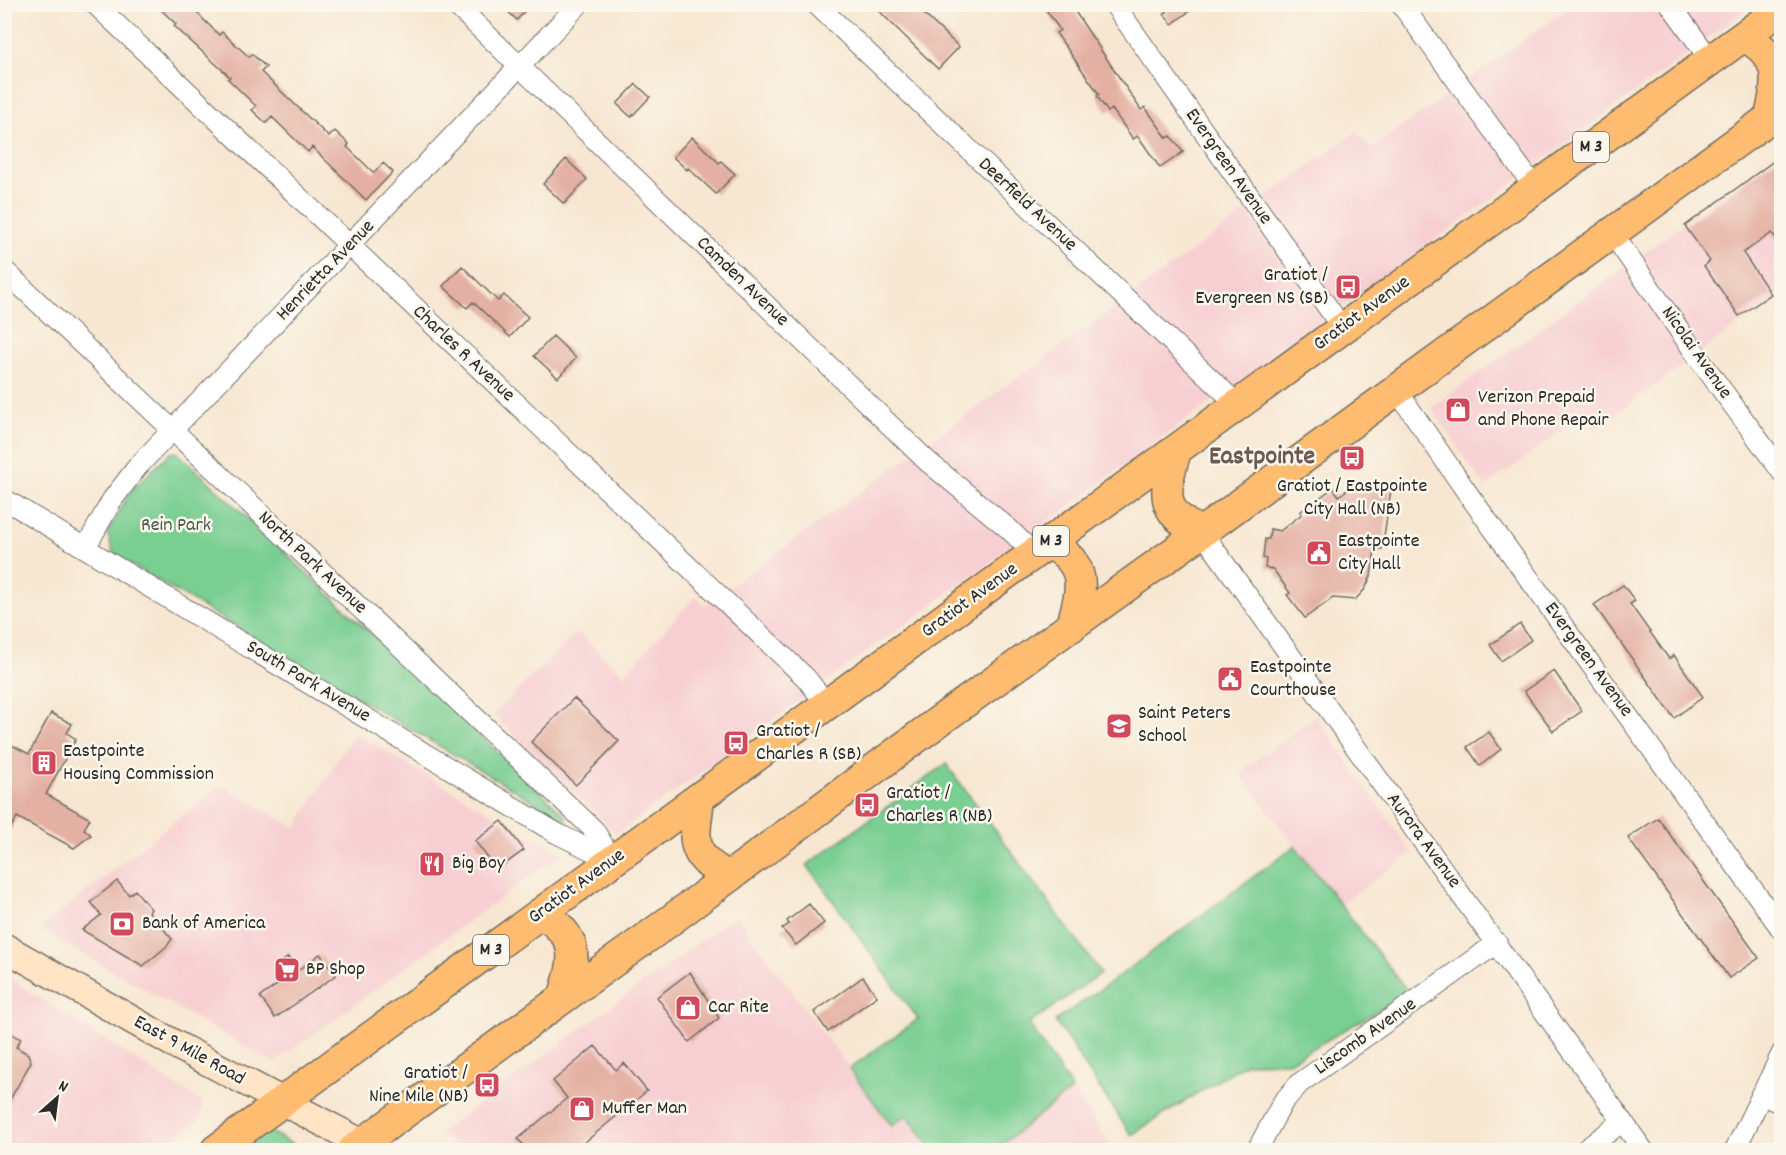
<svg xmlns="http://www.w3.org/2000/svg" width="1786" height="1155" font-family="Dekko,sans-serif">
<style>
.built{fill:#f7cfd2}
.green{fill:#79ce92;stroke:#527c5e;stroke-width:1.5}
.building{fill:#e4b0a3}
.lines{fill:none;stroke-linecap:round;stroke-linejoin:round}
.street-casing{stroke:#726d65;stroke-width:22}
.secondary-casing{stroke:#726d65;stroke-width:30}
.primary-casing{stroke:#726d65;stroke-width:33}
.street{stroke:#fff;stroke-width:20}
.secondary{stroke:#ffe4c6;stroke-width:27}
.primary{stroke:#febc70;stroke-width:30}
.labels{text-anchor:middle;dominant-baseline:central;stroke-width:5;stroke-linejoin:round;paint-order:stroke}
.shield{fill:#fbf7ec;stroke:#696865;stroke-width:1.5}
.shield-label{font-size:18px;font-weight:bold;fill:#2b2b2b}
.street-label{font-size:20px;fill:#2b2b2b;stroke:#fbf7ec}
.poi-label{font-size:20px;fill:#2b2b2b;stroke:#fbf7ec;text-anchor:start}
.park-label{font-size:20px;fill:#425c4a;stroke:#fbf7ec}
.district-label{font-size:26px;font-weight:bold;fill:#6c5a55;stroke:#fbf7ec}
</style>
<rect width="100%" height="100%" fill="#fbf7ec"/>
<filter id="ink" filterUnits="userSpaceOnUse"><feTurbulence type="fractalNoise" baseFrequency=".0167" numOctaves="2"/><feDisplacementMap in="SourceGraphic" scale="12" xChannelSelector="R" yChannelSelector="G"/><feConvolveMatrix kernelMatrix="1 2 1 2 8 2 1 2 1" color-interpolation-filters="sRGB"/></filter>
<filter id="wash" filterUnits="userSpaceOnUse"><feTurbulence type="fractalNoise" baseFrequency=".008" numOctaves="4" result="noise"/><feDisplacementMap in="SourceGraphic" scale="24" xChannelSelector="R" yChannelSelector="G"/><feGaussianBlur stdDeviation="1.35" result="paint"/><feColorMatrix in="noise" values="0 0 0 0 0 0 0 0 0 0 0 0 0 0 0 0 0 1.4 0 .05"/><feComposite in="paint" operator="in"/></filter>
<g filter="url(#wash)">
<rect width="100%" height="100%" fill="#f7e7d2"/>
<!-- built -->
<path class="built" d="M1573,5H1753L1472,213L616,834L493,715L577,632L624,675L695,596L705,605L1356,132L1371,149Z
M1781,153V293L1595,430L1583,416L1485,487L1431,408Z
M1316,716L1412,853L1341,904L1239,773Z
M354,733L561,854L274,1063L39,929L221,785L296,828Z
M736,915L891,1125L906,1114L933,1150H465L438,1134Z
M4,975L203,1103L202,1118L159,1150H5Z
M1072,1089L1114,1150H995Z"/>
<!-- green -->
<path class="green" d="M177,452L565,815L567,821L114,555L107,532L131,491L170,453Z
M946,764L1101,973L1029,1024L1072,1089L995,1150H933L907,1115L892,1126L849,1069L918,1019L807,865Z
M1295,846L1409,993L1289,1062L1246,1063L1131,1135L1055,1021L1111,982Z
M269,1131L302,1150H245L263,1133Z"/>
<g id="blocks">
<!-- building -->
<path class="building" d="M155,4H188L219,35L222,32L249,57L252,54L266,67L261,72L329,137L335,131L349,144L347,147L374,173L383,163L393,172L366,200L312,147L308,152L272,117L266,123L252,110L256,106L228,79L230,77L174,26L176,24Z
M500,4H531L517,20Z
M872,4H913L959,47L938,69Z
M1042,4H1070L1141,110L1145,107L1167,138L1171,136L1183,152L1160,168L1138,136L1133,139L1112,109L1108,112L1097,96L1099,94L1056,33L1060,30Z
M1162,4H1199L1172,24L1164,14L1167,12Z
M636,84L650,97L631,117L617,104Z
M692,137L719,163L721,161L735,174L716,194L688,168L687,170L673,157Z
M1782,155V246L1772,233L1743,253L1771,294L1739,316L1704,266L1710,261L1685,226Z
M566,159L587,179L564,204L543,184Z
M462,266L498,301L504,295L528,317L510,337L473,302L467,308L443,286Z
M553,336L576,358L558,378L534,356Z
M1355,484L1391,490L1382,549L1375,550L1371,576L1365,589L1355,600L1333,598L1305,618L1287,595L1290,593L1273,569L1265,568L1266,559L1263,558L1265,539H1269L1270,529L1280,531L1302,514L1300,512L1333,488L1339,496Z
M1623,585L1635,601L1630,604L1669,659L1674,655L1703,697L1674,718L1594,605Z
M1520,624L1531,640L1501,661L1490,645Z
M1554,671L1582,711L1553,731L1524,691Z
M574,698L619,741L576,785L531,742Z
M51,713L72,724L67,733L76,739L46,794L90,819L84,829L91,835L74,848L17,817L4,841V741L29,754Z
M1489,732L1501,749L1480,766L1467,747Z
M1658,818L1759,958L1729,978L1628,838Z
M502,821L524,850L497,870L475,841Z
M117,881L129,895L135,890L151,909L149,912L172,939L167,946L143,966L82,930L101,915L91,902Z
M809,904L824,923L796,945L782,929L789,924L787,921Z
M320,954L336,975L275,1018L260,997L284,980L275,967L288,957L297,971Z
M690,972L719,1018L689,1042L657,997Z
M863,977L877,996L828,1032L814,1012Z
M4,1030L21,1039L16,1047L28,1054L31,1062L4,1110Z
M595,1046L616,1070L624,1063L647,1091L585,1142L592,1150H528L518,1139L567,1098L553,1081Z"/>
</g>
</g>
<g filter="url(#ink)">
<use href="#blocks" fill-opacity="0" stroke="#726d65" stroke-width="1.5"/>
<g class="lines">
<!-- street casing -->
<g class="street-casing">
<path id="street" d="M95,4L806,678L828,706
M455,4L927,461L1009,529L1034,554
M816,4L1238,405
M1114,4L1343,329
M1401,4L1535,188
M1670,4L1711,61
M1612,233L1700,360L1782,472
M4,270L594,830L613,861
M1396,389L1466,491L1782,930
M4,499L556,833L613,861
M1202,532L1643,1150
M86,547L112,500L138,466L579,4
M1761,1094L1782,1104
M1257,1150L1283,1102L1300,1083L1497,943
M1585,1150L1623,1121
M1735,1150L1782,1053"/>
</g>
<!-- secondary casing -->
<g class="secondary-casing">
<path id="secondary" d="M4,947L178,1046L375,1150"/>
</g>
<!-- primary casing -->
<g class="primary-casing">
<path id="primary" d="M1744,36C1782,57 1779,79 1770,117
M1176,451C1164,490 1158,514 1202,532
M1048,543C1089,563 1083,590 1071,627
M699,799C694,840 688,855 729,877
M541,913C581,938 576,958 563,998
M216,1150L1782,8
M353,1150L660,928L939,721L1202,532L1782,109"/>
</g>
<!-- street -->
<use href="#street" class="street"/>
<!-- secondary -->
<use href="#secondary" class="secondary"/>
<!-- primary -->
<use href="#primary" class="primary"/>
</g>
</g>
<!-- icons -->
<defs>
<g id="bus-square" transform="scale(1.35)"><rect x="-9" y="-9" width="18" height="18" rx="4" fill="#d1495b" stroke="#fbf7ec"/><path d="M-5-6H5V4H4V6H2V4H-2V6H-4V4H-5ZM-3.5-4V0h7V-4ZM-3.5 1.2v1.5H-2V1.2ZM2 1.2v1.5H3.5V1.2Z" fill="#fff"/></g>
<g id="shop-square" transform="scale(1.35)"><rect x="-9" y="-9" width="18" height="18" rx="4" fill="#d1495b" stroke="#fbf7ec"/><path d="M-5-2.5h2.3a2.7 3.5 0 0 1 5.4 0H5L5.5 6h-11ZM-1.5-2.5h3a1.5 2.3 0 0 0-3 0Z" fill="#fff"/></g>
<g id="civic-square" transform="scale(1.35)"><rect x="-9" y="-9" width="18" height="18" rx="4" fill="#d1495b" stroke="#fbf7ec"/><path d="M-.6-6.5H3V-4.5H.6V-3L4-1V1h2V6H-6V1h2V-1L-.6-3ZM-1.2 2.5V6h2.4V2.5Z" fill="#fff"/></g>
<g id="school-square" transform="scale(1.35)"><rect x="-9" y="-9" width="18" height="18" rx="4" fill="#d1495b" stroke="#fbf7ec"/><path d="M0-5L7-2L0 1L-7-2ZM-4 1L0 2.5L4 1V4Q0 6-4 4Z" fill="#fff"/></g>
<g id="building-square" transform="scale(1.35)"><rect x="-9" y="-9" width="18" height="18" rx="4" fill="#d1495b" stroke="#fbf7ec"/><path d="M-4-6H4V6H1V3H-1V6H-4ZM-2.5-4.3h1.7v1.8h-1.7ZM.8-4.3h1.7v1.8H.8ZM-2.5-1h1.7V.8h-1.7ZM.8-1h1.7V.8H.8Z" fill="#fff"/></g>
<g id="restaurant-square" transform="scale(1.35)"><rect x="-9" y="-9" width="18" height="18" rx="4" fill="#d1495b" stroke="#fbf7ec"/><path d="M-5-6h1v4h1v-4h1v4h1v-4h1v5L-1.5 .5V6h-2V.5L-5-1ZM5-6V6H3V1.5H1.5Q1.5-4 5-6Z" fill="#fff"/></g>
<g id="bank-square" transform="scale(1.35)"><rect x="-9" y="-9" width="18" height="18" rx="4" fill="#d1495b" stroke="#fbf7ec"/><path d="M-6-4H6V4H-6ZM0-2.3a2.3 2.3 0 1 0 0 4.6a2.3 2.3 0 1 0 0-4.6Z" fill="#fff"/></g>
<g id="supermarket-square" transform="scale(1.35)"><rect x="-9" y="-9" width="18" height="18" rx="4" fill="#d1495b" stroke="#fbf7ec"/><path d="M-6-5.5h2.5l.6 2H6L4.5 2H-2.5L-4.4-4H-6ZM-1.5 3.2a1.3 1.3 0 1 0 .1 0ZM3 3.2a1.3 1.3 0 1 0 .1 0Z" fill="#fff"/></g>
</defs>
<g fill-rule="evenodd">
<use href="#bus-square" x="1348" y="287"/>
<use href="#shop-square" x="1458" y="410"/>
<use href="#bus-square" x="1352" y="458"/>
<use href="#civic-square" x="1319" y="553"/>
<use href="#civic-square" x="1230" y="679"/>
<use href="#school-square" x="1119" y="726"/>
<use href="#bus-square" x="736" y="743"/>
<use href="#building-square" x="44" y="763"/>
<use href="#bus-square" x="867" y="805"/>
<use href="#restaurant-square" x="432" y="864"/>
<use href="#bank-square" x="122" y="924"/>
<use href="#supermarket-square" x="287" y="970"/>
<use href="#shop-square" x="688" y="1008"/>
<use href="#bus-square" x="487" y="1085"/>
<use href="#shop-square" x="582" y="1109"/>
</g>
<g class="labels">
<!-- shield labels -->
<g class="shield">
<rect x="1573" y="132" width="36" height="30" rx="4.5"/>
<rect x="1033" y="526" width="36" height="30" rx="4.5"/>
<rect x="473" y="935" width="36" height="30" rx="4.5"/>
</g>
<g class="shield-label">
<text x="1591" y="147">M 3</text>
<text x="1051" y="541">M 3</text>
<text x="491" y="950">M 3</text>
</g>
<!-- street labels -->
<g class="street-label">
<text transform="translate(1228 167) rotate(55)">Evergreen Avenue</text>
<text transform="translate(1027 205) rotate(43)">Deerfield Avenue</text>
<text transform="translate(326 271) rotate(-46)">Henrietta Avenue</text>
<text transform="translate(742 282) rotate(44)">Camden Avenue</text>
<text transform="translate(1362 314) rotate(-36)">Gratiot Avenue</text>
<text transform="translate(1696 353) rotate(55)">Nicolai Avenue</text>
<text transform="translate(463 354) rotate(43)">Charles R Avenue</text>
<text transform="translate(312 563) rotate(43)">North Park Avenue</text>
<text transform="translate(970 601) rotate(-36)">Gratiot Avenue</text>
<text transform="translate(1588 660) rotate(54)">Evergreen Avenue</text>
<text transform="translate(308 682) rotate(31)">South Park Avenue</text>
<text transform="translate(1423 841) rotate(54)">Aurora Avenue</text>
<text transform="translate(577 887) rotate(-36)">Gratiot Avenue</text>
<text transform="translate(1366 1037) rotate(-35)">Liscomb Avenue</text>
<text transform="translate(189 1051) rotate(29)">East 9 Mile Road</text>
</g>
<!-- poi labels -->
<g class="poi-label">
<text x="1328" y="276" text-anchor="end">Gratiot /<tspan x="1328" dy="23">Evergreen NS (SB)</tspan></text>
<text x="1478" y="398">Verizon Prepaid<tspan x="1478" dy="23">and Phone Repair</tspan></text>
<text x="1352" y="487" text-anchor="middle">Gratiot / Eastpointe<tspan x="1352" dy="23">City Hall (NB)</tspan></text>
<text x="1338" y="542">Eastpointe<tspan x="1338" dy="23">City Hall</tspan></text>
<text x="1250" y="668">Eastpointe<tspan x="1250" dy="23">Courthouse</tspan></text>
<text x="1138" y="714">Saint Peters<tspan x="1138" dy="23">School</tspan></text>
<text x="756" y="732">Gratiot /<tspan x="756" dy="23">Charles R (SB)</tspan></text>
<text x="63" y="752">Eastpointe<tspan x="63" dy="23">Housing Commission</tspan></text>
<text x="886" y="794">Gratiot /<tspan x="886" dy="23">Charles R (NB)</tspan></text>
<text x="452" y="864">Big Boy</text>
<text x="142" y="924">Bank of America</text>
<text x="306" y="970">BP Shop</text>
<text x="708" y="1008">Car Rite</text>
<text x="468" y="1074" text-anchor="end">Gratiot /<tspan x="468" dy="23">Nine Mile (NB)</tspan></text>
<text x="602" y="1109">Muffer Man</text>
</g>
<!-- park labels -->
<g class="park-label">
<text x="176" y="526">Rein Park</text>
</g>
<!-- district labels -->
<g class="district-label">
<text x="1262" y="457">Eastpointe</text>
</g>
</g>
<!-- margin -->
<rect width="1786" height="1155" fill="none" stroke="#fbf7ec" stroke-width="24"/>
<!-- north arrow -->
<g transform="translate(57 1098) rotate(28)" stroke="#fbf7ec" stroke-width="4.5" paint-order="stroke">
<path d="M0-4.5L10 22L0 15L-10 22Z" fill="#2b2b2b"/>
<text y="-9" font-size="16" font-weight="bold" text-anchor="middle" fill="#2b2b2b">N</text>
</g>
</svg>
